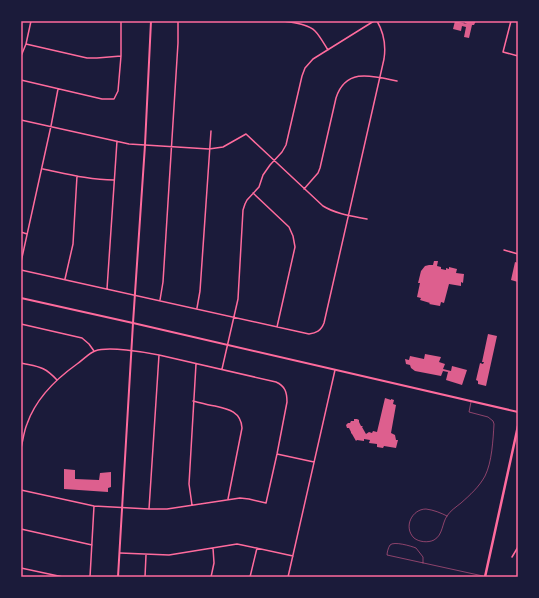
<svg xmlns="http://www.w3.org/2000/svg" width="539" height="598" font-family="'Titillium Web',sans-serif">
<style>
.building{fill:#dd5f8e}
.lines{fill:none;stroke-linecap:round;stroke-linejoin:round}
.service{stroke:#ff6b9d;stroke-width:0.5}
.minor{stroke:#ff6b9d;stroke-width:1.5}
.tertiary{stroke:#ff6b9d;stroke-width:2}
.secondary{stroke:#ff6b9d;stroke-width:2}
.primary{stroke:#ff6b9d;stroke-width:2.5}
.neatline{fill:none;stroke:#ff6b9d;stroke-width:1.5}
</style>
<rect width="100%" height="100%" fill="#1b1b3a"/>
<!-- building -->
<path class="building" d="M455,21L467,24L465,23V21H476L474,25H472L469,38L464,37L466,27L462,26L461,31L453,29Z
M434,261H438L437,266L441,267V269L446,270V268L449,269V267L457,269L456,273L464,274L463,283L461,282V286L449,284L444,303L441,302L440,306L429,304L430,303L420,300L421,298L417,297L420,283H418L421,271L425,266L429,265H433Z
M515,262L518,263V282L511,280Z
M488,334L497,336L486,386L478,384V381L476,380L480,363L483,364L484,362H482Z
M425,354L441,357L439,362L445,364L443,369L451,371L452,366L467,370L462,385L446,380L448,372L443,371L441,376L415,371L411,368L410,365L406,364L405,359L409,360L410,356L424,359Z
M385,398L391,400V399L394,400L393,404L396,405L391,433L395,435L396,440H398L396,448L384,446L383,448L377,447V444L369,443L370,440L364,439V441L357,440L356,441L352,434L351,433V432L349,428H347L346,425L348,423H350L351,421H354V419H357L359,420V422L361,426H363L362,427L366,434L369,432L372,433L373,431L377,432Z
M64,469L75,470V479L99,480L100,473L111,472V487L108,488V492L64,489Z"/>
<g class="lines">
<!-- service -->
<path class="service" d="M447,516C441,513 434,510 426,509C412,509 403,527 414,538C419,542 428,543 434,540C443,535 442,523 447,516C450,511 456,507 461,503C470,495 479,487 485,476C492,462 493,440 494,424L493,421L488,417L469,412L471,402
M423,563V557L416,548C411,546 394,541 390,545C388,548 387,553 387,555L483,576"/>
<!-- minor -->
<path class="minor" d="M284,21C294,23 308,24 315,31C320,36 324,44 328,50
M511,21L503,52L518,56
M26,44L87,58H97L121,56
M21,56L26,44L31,21
M21,80L102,99H114L118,91L121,56V21
M21,120L129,144L209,149L223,147L246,134L323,206C336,214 352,216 367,219
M43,169C67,174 90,180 114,180
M304,189L318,173L320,168L336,98C346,67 373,76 397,81
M253,193L289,227L293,236L295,247L277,327
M21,232L27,234
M504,250L518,254
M21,262L51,126L58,89
M21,270L309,334C316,333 321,331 324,323L384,59C386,46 384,33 377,21
M65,279L73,244L77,176
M107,289L117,141
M160,300L163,282L178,43V21
M197,308L200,291L211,131
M21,324L82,338L89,344L94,351
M21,363C39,367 44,366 57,380
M222,369L238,299L243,210L245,204L247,200L259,187L263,175L270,165L282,152L286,145L302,76L305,68L313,59L374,21
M193,401C201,403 208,405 215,406C229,409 241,412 242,428L228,499
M21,448C23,440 24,431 27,424C36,398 56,379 77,364C83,360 89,353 95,351C108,346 144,352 159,355L276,382C285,386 287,392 287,402L277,454L266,503L249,499L240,498L167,509H149L94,506L21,490
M277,454L314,462
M192,505L189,484L196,364
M149,509L159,355
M21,529L92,545
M120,553L169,555L237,544L242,545L293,556
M512,557L518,547
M21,568L63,577
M90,577L94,506
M145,577L146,555
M211,577L214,563L213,548
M250,577L257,548
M288,577L335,370"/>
<!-- tertiary -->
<path class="tertiary" d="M118,577L133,323L145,145L151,21"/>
<!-- secondary -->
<path class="secondary" d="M21,298L133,323L518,412"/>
<!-- primary -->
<path class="primary" d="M485,577L518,426"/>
</g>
<!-- border -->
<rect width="539" height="598" fill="none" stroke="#1b1b3a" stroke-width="44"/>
<rect x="22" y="22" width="495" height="554" class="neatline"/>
</svg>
